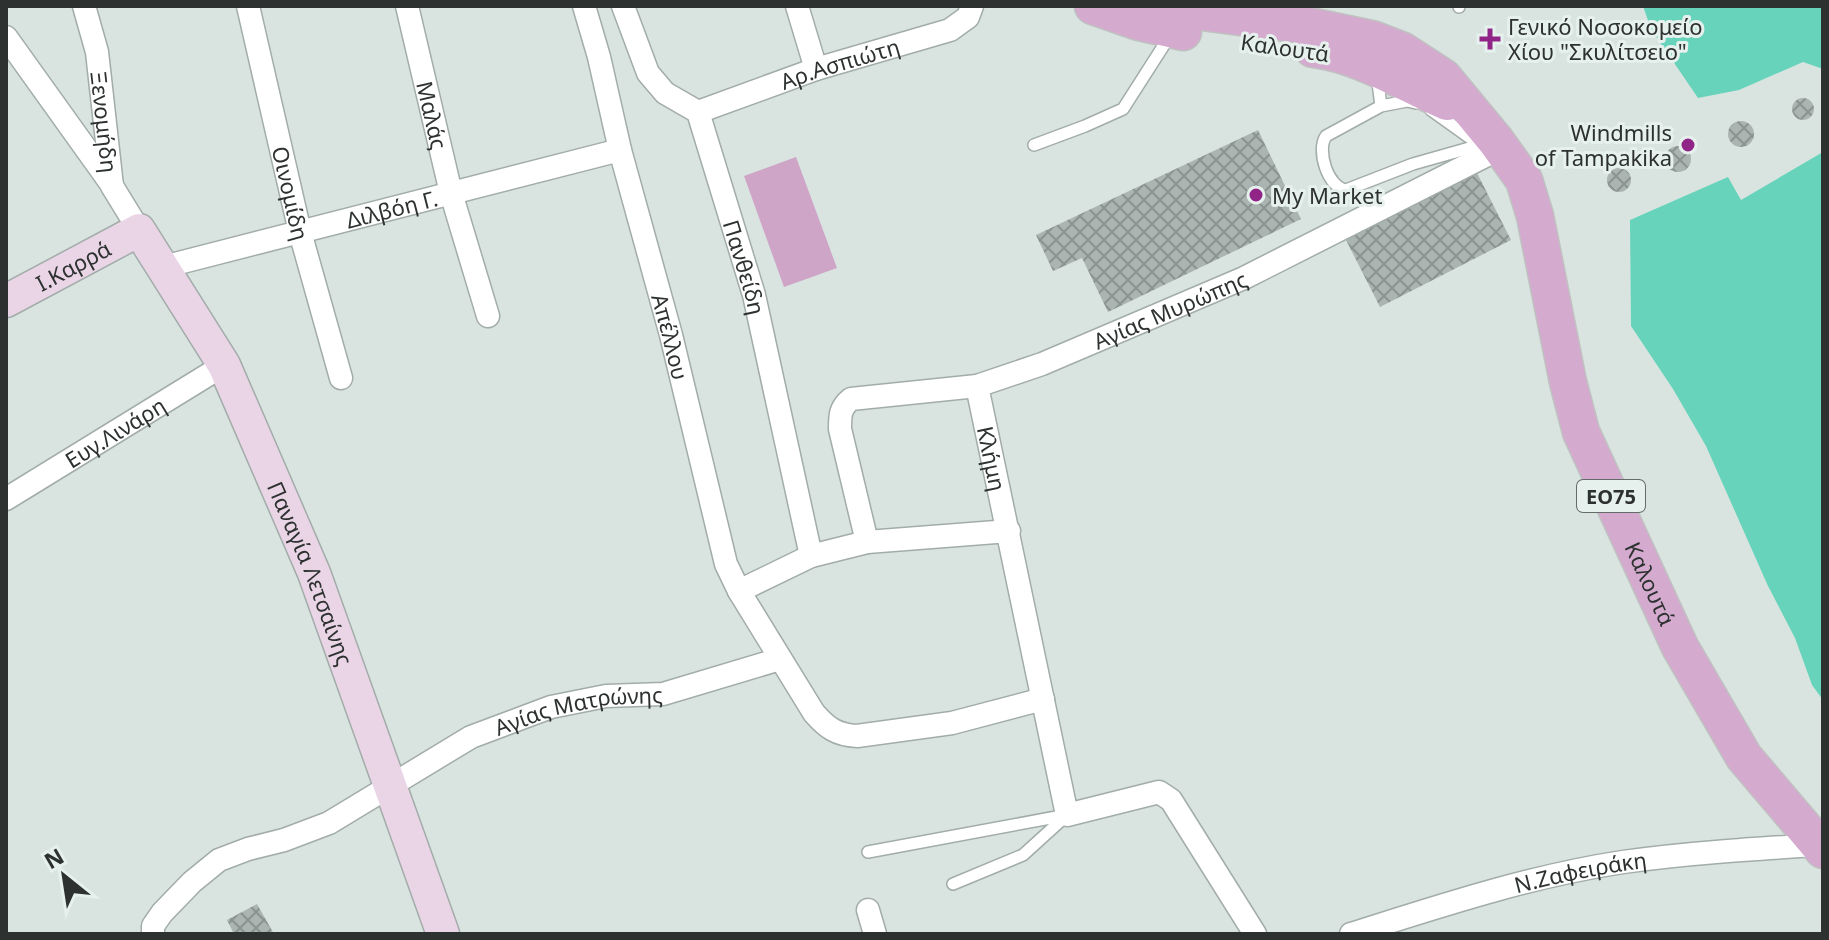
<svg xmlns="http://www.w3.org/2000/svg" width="1829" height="940" font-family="'Noto Sans',sans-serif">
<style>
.pitch{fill:#cea4c7}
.water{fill:#67d3ba}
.building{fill:url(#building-cross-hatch)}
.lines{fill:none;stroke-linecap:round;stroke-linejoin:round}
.lane-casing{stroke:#a2aca9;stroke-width:14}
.street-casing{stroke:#a2aca9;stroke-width:25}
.secondary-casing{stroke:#a2aca9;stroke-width:35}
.primary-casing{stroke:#c0c1c1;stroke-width:39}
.lane{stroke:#fff;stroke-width:11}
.street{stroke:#fff;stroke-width:22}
.secondary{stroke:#ead5e7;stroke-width:32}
.primary{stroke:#d4aacf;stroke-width:36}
.poi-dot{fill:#902487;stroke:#e6f1ee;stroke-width:3}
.labels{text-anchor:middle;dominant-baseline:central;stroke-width:6;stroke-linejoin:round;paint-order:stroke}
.shield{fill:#e6f1ee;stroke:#646b69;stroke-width:2}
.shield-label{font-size:20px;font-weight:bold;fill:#2d3130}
.poi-label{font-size:22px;fill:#2d3130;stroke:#e6f1ee;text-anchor:start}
.street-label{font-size:22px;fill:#2d3130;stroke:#e6f1ee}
</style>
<defs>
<pattern id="building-cross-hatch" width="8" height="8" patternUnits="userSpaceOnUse" patternTransform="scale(2)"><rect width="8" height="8" fill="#aab4b1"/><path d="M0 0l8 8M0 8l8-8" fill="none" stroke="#8b9390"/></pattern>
</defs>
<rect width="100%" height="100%" fill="#d9e4e1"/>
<!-- pitch -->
<path class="pitch" d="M796,157L837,268L784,287L744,176Z"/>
<!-- water -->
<path class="water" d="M1643,6H1823V69L1803,62L1739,90L1698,98L1651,29Z
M1823,152V700L1812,685L1795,638L1768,586L1706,446L1673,389L1631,326L1630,220L1728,177L1741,200Z"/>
<!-- building -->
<path class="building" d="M1792 109a11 11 0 1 1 22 0a11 11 0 1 1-22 0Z
M1728 134a13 13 0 1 1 26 0a13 13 0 1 1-26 0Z
M1258,130L1301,219L1108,312L1082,258L1053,271L1036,235Z
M1665 159a13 13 0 1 1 26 0a13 13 0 1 1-26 0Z
M1607 180a12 12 0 1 1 24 0a12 12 0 1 1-24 0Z
M1477,173L1511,240L1380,307L1346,240Z
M257,904L274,934H234L227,920Z"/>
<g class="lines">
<!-- lane casing -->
<g class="lane-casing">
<path id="lane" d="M1459,6V7
M1377,75L1381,106L1326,136C1316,150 1328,188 1346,190L1413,164L1480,145L1431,110
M1381,106L1407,101L1416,103
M1034,145L1085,126L1123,109L1171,34
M868,852L1067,815
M953,884L1023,855L1067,815"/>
</g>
<!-- street casing -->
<g class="street-casing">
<g id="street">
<path id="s1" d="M84,6L97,52L112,186L139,230"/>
<path id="s2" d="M248,6L300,232L341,378"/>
<path id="s3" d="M407,6L451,193L488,316"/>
<path id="s4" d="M584,6L599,57L620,150L671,335L726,564L739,591L814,713C827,728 837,735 857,736L952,723L1043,699"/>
<path id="s5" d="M623,6L648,73L665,93L698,112L754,295L811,556"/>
<path d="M797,6L816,69"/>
<path d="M6,37L112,185"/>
<path id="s6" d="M698,112L816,69L950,30L968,17L972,6"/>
<path id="s7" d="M163,267L620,150"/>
<path id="s8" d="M977,386L1067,815L1159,792L1171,800L1255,934"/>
<path id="s9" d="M6,499L224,365"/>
<path id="s10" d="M867,542L840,429C840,415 840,408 851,399L977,386L1042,364L1244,278L1501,148"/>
<path d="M739,591L811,556L867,542L1009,531"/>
<path d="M868,910L875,934"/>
<path id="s11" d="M153,934V926L162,913L192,882L219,860L248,849L284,840L329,823L471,737L551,707L606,696L663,694L780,659"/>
<path id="s12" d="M1351,934C1440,906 1530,876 1623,862C1687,853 1753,849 1818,845"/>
</g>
</g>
<!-- secondary casing -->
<g class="secondary-casing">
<g id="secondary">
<path id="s13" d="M6,301L139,230L224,365L314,573L443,934"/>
</g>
</g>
<!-- primary casing -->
<g class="primary-casing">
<g id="primary">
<path d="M1093,6L1139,22L1183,32"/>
<path id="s14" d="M1156,6L1310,26L1372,39L1403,51L1443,77L1496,141L1524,180L1535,216L1568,382L1581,432L1680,647L1744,757L1823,850"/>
<path d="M1313,49C1361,55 1403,83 1447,102"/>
</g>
</g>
<!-- lane -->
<use href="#lane" class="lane"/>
<!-- street -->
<use href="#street" class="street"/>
<!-- secondary -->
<use href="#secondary" class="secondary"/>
<!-- primary -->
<use href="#primary" class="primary"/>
</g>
<!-- markers -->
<g class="poi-dot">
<path d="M1486 27h8v8h8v8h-8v8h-8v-8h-8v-8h8z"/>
<circle cx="1688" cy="145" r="8"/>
<circle cx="1256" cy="195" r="8"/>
</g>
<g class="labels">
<!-- shield labels -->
<rect class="shield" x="1577" y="480" width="68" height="32" rx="6"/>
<g class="shield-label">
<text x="1611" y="496">ΕΟ75</text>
</g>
<!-- poi labels -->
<g class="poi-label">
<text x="1508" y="26">Γενικό Νοσοκομείο<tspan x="1508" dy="25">Χίου "Σκυλίτσειο"</tspan></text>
<text x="1672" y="132" text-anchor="end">Windmills<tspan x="1672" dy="25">of Tampakika</tspan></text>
<text x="1272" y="195">My Market</text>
</g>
<!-- street labels -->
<g class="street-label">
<text transform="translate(1285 47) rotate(8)">Καλουτά</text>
<text stroke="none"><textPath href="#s6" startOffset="150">Αρ.Ασπιώτη</textPath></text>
<text stroke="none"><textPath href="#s3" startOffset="112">Μαλάς</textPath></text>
<text stroke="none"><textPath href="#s1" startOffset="118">Ξενομήδη</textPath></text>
<text stroke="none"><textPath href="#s2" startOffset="192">Οινομίδη</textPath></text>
<text stroke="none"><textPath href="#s7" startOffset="236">Διλβόη Γ.</textPath></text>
<text stroke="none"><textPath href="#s13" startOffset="76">Ι.Καρρά</textPath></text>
<text stroke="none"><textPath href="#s5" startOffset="298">Πανθείδη</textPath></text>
<text stroke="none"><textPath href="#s10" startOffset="484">Αγίας Μυρώπης</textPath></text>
<text stroke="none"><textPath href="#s4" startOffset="342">Απέλλου</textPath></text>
<text stroke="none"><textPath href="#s9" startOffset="128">Ευγ.Λινάρη</textPath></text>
<text stroke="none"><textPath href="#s8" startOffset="74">Κλήμη</textPath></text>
<text stroke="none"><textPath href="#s13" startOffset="536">Παναγία Λετσαίνης</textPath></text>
<text stroke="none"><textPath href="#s14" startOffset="856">Καλουτά</textPath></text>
<text stroke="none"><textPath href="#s11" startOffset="496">Αγίας Ματρώνης</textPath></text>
<text stroke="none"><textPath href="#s12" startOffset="238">Ν.Ζαφειράκη</textPath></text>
</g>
</g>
<!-- border -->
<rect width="1829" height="940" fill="none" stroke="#2d3130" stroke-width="16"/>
<!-- north arrow -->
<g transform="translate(64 876) rotate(330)" stroke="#e6f1ee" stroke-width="6" paint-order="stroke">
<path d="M0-6L14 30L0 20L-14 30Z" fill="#2d3130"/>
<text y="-12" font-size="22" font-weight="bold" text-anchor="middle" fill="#2d3130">N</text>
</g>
</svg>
